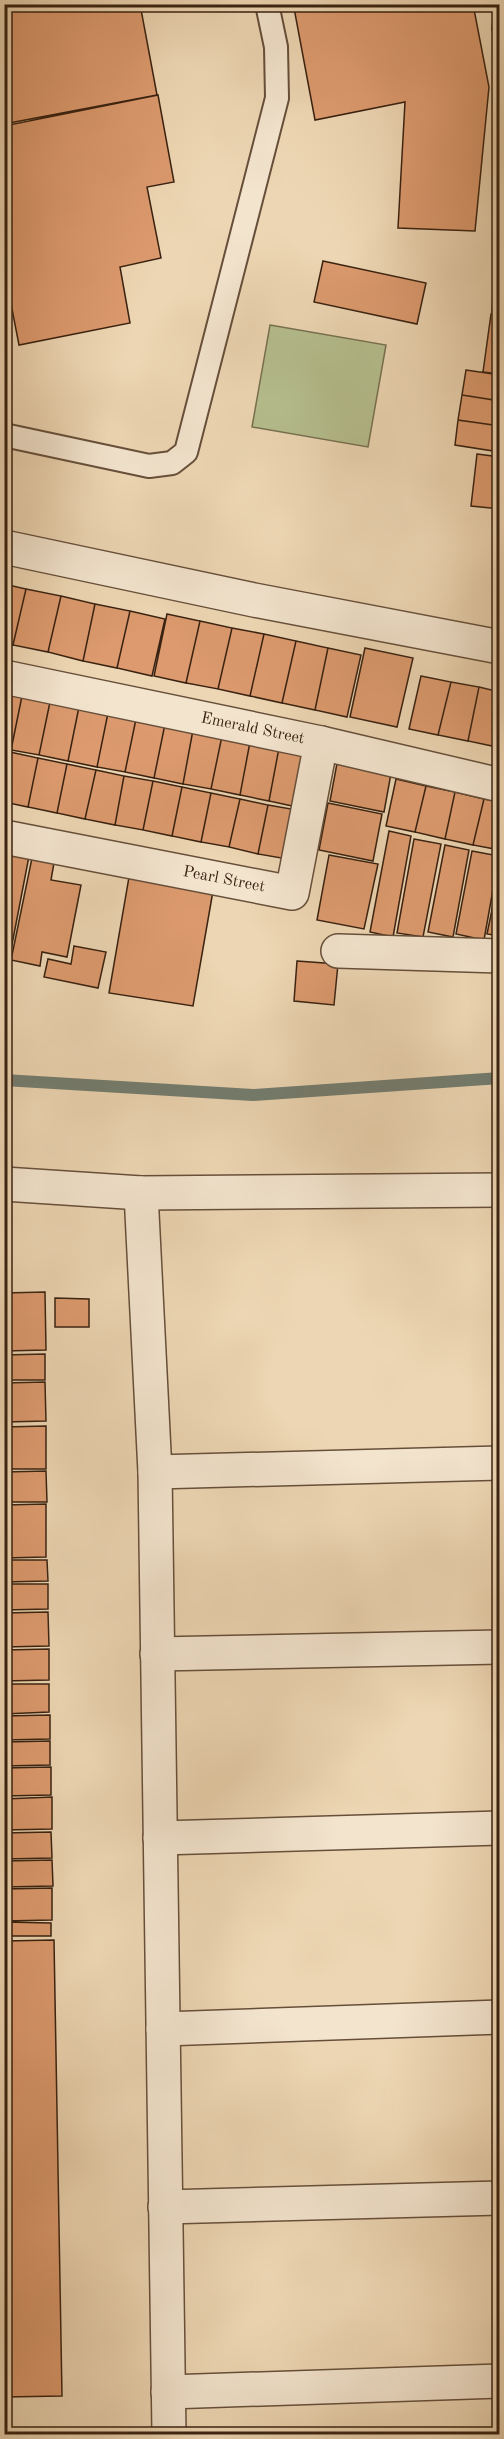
<svg xmlns="http://www.w3.org/2000/svg" width="504" height="2439" font-family="'Old Standard TT',serif">
<style>
.green{fill:#b5be8e;stroke:#777050;stroke-width:1.5}
.lines{fill:none;stroke-linecap:round;stroke-linejoin:round}
.stream{stroke:#737d70;stroke-width:12}
.building{fill:#dc9a6e;stroke:#392211;stroke-width:1.5}
.service-casing{stroke:#664f3a;stroke-width:26}
.minor-casing{stroke:#664f3a;stroke-width:36}
.service{stroke:#f3e4ce;stroke-width:22}
.minor{stroke:#f3e4ce;stroke-width:33}
.labels{text-anchor:middle;dominant-baseline:central;stroke-width:5;stroke-linejoin:round;paint-order:stroke}
.street-label{font-size:16px;fill:#392211;stroke:#f3e4ce}
</style>
<rect width="100%" height="100%" fill="#edd6b3"/>
<filter id="stains"><feTurbulence type="fractalNoise" baseFrequency=".00333" numOctaves="4"/><feColorMatrix values="0 0 0 0 .2 0 0 0 0 .09 0 0 0 0 .02 0 0 0 .5 -.17"/></filter>
<radialGradient id="worn" r=".72"><stop offset=".6" stop-color="#630" stop-opacity="0"/><stop offset="1" stop-color="#630" stop-opacity=".3"/></radialGradient>
<!-- green -->
<path class="green" d="M270,325L386,345L368,447L252,427Z"/>
<g class="lines">
<!-- stream -->
<path class="stream" d="M4,1080L253,1095L500,1078"/>
</g>
<!-- building -->
<path class="building" d="M4,4H140L157,95L4,124Z
M310,4H473L489,87L475,231L398,228L405,102L315,120L294,8Z
M494,4H500V31L492,30Z
M158,95L174,182L147,187L161,258L120,267L130,323L19,345L4,268V126Z
M499,217H500V240H497Z
M497,242H500V264H496Z
M323,261L426,283L417,324L314,302Z
M494,266H500V315L492,314Z
M491,314L500,315V374L483,372Z
M466,370L500,375V401L462,395Z
M462,395L500,401V426L458,420Z
M458,420L500,426V452L455,445Z
M477,454L500,457V509L471,506Z
M4,584L26,589L13,645L4,643Z
M26,589L61,596L48,652L13,645Z
M61,596L95,604L83,661L48,652Z
M95,604L130,611L117,668L83,661Z
M130,611L165,619L152,676L117,668Z
M167,614L200,621L186,683L154,676Z
M200,621L232,628L218,689L186,683Z
M232,628L264,634L250,696L218,689Z
M264,634L296,641L282,703L250,696Z
M296,641L328,648L315,710L282,703Z
M328,648L361,655L347,717L315,710Z
M365,648L413,658L397,727L350,717Z
M421,676L451,682L438,735L409,729Z
M451,682L479,687L468,741L438,735Z
M479,687L500,692V736L497,747L468,741Z
M4,692L22,696L11,750L4,748Z
M22,696L50,702L39,755L11,750Z
M50,702L79,707L68,761L39,755Z
M79,707L108,713L97,767L68,761Z
M108,713L136,719L125,772L97,767Z
M136,719L165,724L154,778L125,772Z
M165,724L193,730L183,784L154,778Z
M193,730L222,736L211,789L183,784Z
M222,736L250,742L240,795L211,789Z
M250,742L279,748L269,801L240,795Z
M279,748L308,753L297,807L269,801Z
M4,751L10,752L4,777Z
M10,752L38,758L28,807L4,802V777Z
M38,758L67,764L57,813L28,807Z
M338,758L392,768L384,812L330,801Z
M67,764L96,770L85,819L57,813Z
M96,770L124,776L115,825L85,819Z
M124,776L153,781L143,830L115,825Z
M396,779L426,786L415,832L386,826Z
M153,781L182,787L172,836L143,830Z
M426,786L455,792L445,839L415,832Z
M182,787L211,793L201,842L172,836Z
M455,792L484,799L473,845L445,839Z
M211,793L240,799L229,847L201,842Z
M240,799L268,805L258,854L229,847Z
M484,799L500,802V850L473,845Z
M328,803L382,814L373,861L319,850Z
M268,805L297,810L287,859L258,854Z
M389,831L411,836L393,937L370,932Z
M414,839L441,844L423,937L397,933Z
M445,845L469,850L453,937L428,932Z
M13,848L30,851L9,960L4,959V873L8,874Z
M472,851L499,856L484,940L456,934Z
M33,853L55,857L51,880L81,885L67,957L42,952L40,966L11,960Z
M329,855L378,864L364,929L317,920Z
M500,871V936L487,934Z
M129,877L213,891L193,1006L109,993Z
M74,946L106,952L98,988L44,977L48,959L71,964Z
M297,961L338,964L334,1005L294,1001Z
M45,1292L46,1350L4,1351V1293Z
M55,1298L89,1299V1327H55Z
M45,1354V1380H4V1355Z
M45,1382L46,1421L4,1422V1383Z
M46,1426V1469H4V1427Z
M46,1471L47,1502H4V1472Z
M46,1504V1557L4,1558V1505Z
M4,1560H47L48,1581L4,1582Z
M4,1584H48V1609L4,1610Z
M48,1612L49,1646L4,1647V1613Z
M49,1649V1680L4,1681V1650Z
M4,1684H49V1712L4,1714Z
M50,1715V1739L4,1740V1716Z
M50,1741V1765L4,1766V1742Z
M51,1767V1795L4,1796V1768Z
M52,1797V1829L4,1830V1799Z
M51,1832L52,1858L4,1859V1833Z
M52,1860L53,1886L4,1887V1861Z
M52,1888V1920L4,1921V1889Z
M4,1922L51,1923V1936H4Z
M54,1940L62,2396L4,2397V1941Z"/>
<g class="lines">
<!-- service casing -->
<g class="service-casing">
<path id="service" d="M4,435L149,466L172,463L186,452L277,98L276,47L267,4"/>
</g>
<!-- minor casing -->
<g class="minor-casing">
<g id="minor">
<path d="M4,547L254,600L500,647"/>
<path id="s1" d="M4,677L321,743L500,785"/>
<path id="s2" d="M4,837L292,893L321,743"/>
<path d="M338,951L500,956"/>
<path d="M4,1184L141,1193L500,1190"/>
<path d="M141,1193L155,1472L169,2434"/>
<path d="M155,1472L500,1463"/>
<path d="M157,1654L500,1647"/>
<path d="M160,1838L500,1828"/>
<path d="M163,2029L500,2017"/>
<path d="M165,2207L500,2198"/>
<path d="M168,2392L500,2381"/>
</g>
</g>
<!-- service -->
<use href="#service" class="service"/>
<!-- minor -->
<use href="#minor" class="minor"/>
</g>
<g class="labels">
<!-- street labels -->
<g class="street-label">
<text stroke="none"><textPath href="#s1" startOffset="254">Emerald Street</textPath></text>
<text stroke="none"><textPath href="#s2" startOffset="224">Pearl Street</textPath></text>
</g>
</g>
<!-- margin -->
<rect width="504" height="2439" fill="none" stroke="#edd6b3" stroke-width="24"/>
<rect x="6" y="6" width="492" height="2427" fill="none" stroke="#392211" stroke-width="3"/>
<rect x="12" y="12" width="480" height="2415" fill="none" stroke="#392211" stroke-width="1.5"/>
<rect width="100%" height="100%" filter="url(#stains)"/>
<rect width="100%" height="100%" fill="url(#worn)"/>
</svg>
